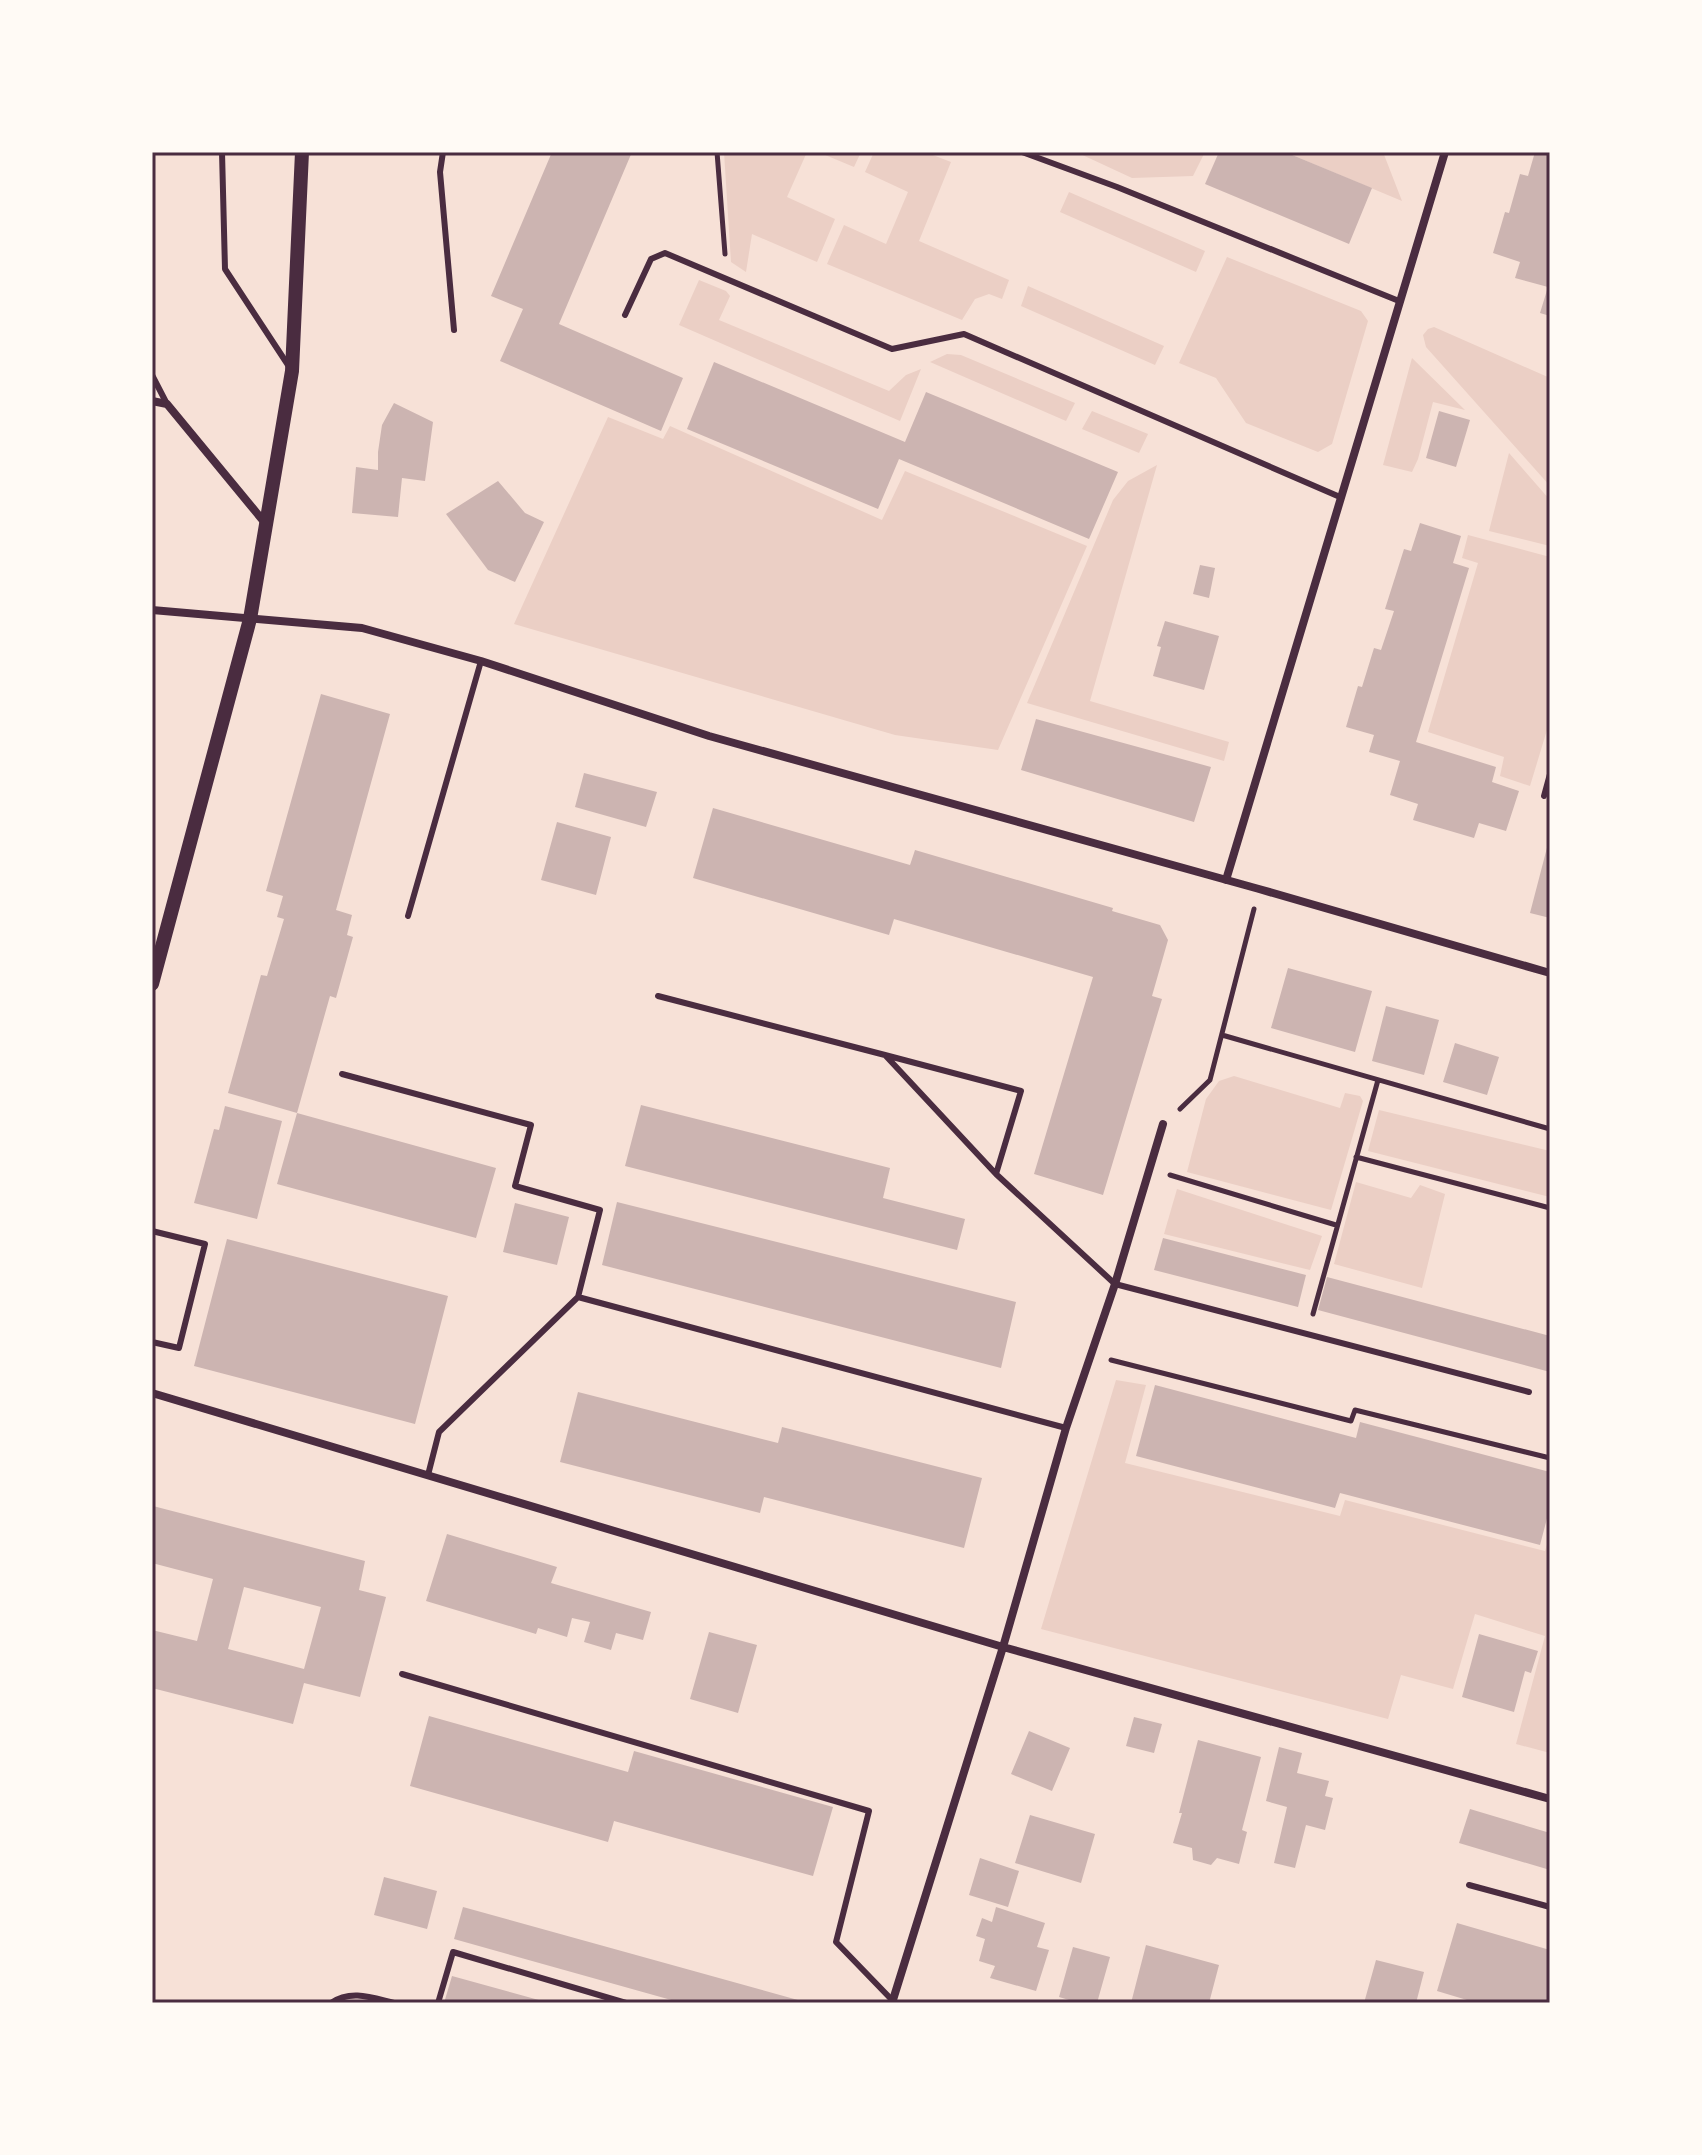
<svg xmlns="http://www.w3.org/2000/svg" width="1702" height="2155" font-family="Raleway,sans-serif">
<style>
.green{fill:#ebcfc5}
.building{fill:#ccb4b1;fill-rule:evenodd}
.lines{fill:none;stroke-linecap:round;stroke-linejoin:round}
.path{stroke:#4a2c40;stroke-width:5}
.service{stroke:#4a2c40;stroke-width:6}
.minor{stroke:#4a2c40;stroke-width:8}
.tertiary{stroke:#4a2c40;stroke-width:14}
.neatline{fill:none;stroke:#4a2c40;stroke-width:3}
</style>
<rect width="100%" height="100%" fill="#f7e1d7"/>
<!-- green -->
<path class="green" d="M724,152H807L787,197L835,219L817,262L752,234L746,272L731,262Z
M818,152H861L854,167Z
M874,152H925L951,162L919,241L1009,280L1002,299L989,294L975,299L962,320L827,264L844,225L886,244L908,192L865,172Z
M1076,152H1205L1193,176L1132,178Z
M1285,152H1383L1402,201Z
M1069,192L1205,251L1196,272L1060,212Z
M1227,257L1361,311L1368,321L1332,444L1318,452L1246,423L1216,378L1179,363Z
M699,280L726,291L730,296L719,320L889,391L906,375L921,369L900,421L679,325Z
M1028,286L1164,346L1155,365L1021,306Z
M1434,327L1550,378V486L1426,347L1423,335L1428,329Z
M947,354L961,355L1075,403L1066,421L930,362Z
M1412,358L1465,410L1433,402L1418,459L1412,472L1383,465Z
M1092,411L1148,434L1139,453L1082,429Z
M608,417L663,439L670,426L882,520L905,471L1087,546L998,750L895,735L514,624Z
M1509,453L1550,500V546L1489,531Z
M1157,465L1090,701L1229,742L1224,761L1027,703L1113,500L1128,481Z
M1468,535L1550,557V720L1530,786L1500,776L1504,757L1428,732L1478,563L1462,558Z
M1234,1076L1340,1108L1345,1093L1360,1096L1363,1101L1331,1210L1187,1172L1206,1099L1219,1081Z
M1379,1110L1550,1151V1197L1368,1151Z
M1356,1182L1411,1198L1420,1185L1445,1194L1422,1288L1334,1264Z
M1177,1189L1322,1236L1310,1270L1164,1234Z
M1116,1380L1146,1385L1125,1463L1340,1516L1345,1500L1545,1551L1550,1535V1753L1516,1744L1545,1636L1475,1614L1453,1689L1401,1675L1388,1719L1041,1629Z"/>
<!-- building -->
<path class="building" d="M552,152H632L559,324L683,378L661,431L500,361L523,309L491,296Z
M1219,152H1285L1372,188L1349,244L1205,184Z
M1535,152H1550V316L1540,313L1548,287L1515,278L1520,262L1493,253L1505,212L1509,213L1520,174L1528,176Z
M714,362L905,442L926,392L1118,472L1089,539L899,459L878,509L687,429Z
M394,403L433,422L425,481L402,478L398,517L352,513L356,467L378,470V452L382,425Z
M1439,411L1470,420L1456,467L1426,458Z
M498,481L525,513L544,522L515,582L488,570L446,514Z
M1420,523L1461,536L1453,563L1469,568L1416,742L1496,767L1492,782L1519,791L1506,831L1479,823L1474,838L1413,820L1418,804L1390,795L1400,761L1369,752L1374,735L1346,727L1358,686L1362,687L1374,648L1381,650L1394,611L1385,609L1404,549L1411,551Z
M1200,565L1215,568L1209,598L1193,594Z
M1165,621L1219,636L1204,690L1153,676L1161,647L1157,646Z
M321,694L390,714L336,910L352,915L347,935L353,937L336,998L330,996L297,1113L228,1093L261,975L267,976L284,919L277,917L283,896L266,891Z
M1036,719L1211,767L1194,822L1021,770Z
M584,773L657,792L646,827L575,807Z
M713,808L910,865L915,850L1113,908L1112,911L1160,925L1168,940L1152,996L1162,999L1103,1195L1034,1174L1093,977L894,919L889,935L693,878Z
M557,822L611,837L596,895L541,880Z
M1549,840H1550V918L1530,913Z
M1288,968L1372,991L1355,1052L1271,1028Z
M1386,1006L1439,1020L1424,1075L1372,1061Z
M1455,1043L1499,1057L1487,1095L1443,1082Z
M641,1105L890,1168L883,1198L965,1219L957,1250L625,1166Z
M225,1106L282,1121L257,1219L194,1203L214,1129L219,1130Z
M297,1113L496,1168L476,1238L277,1184Z
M617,1202L1016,1302L1001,1368L602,1265Z
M515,1203L569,1217L557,1265L503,1252Z
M1163,1238L1306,1275L1298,1307L1154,1270Z
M227,1239L448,1296L415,1424L194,1366Z
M1327,1277L1550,1336V1372L1318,1310Z
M1155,1385L1356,1438L1360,1422L1550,1472V1507L1540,1545L1340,1493L1335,1508L1136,1456Z
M578,1392L778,1443L782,1427L982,1478L964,1548L764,1497L760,1513L560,1462Z
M153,1506L365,1561L359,1590L386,1597L360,1697L304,1683L293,1724L152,1688V1630L197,1641L213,1579L152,1563ZM244,1587L321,1607L304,1669L228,1649Z
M447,1534L557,1567L551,1583L651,1612L643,1640L616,1633L611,1650L584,1642L590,1622L572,1618L567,1637L538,1628L536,1634L426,1601Z
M709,1632L757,1645L738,1713L690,1699Z
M1479,1634L1538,1651L1531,1673L1525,1671L1514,1712L1462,1697Z
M429,1716L628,1772L634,1751L833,1807L813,1876L614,1821L608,1842L410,1786Z
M1134,1717L1162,1724L1154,1753L1126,1746Z
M1029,1731L1070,1748L1052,1791L1011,1774Z
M1198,1740L1261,1757L1242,1830L1247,1832L1239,1864L1217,1858L1211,1865L1193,1860L1192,1848L1173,1843L1182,1813H1179Z
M1279,1747L1302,1753L1297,1773L1329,1781L1325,1796L1333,1798L1325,1830L1306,1825L1295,1868L1274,1863L1287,1807L1266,1801Z
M1470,1809L1550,1833V1870L1459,1843Z
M1030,1815L1095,1834L1081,1883L1015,1863Z
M980,1858L1019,1871L1008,1907L969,1895Z
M384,1877L437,1891L427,1929L374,1915Z
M463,1907L805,2002V2003H682L454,1939Z
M996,1907L1045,1923L1037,1947L1049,1950L1036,1991L990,1978L995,1966L979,1961L985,1939L976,1936L982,1918L992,1922Z
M1457,1923L1550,1950V2003H1477L1437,1991Z
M1146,1945L1219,1965L1209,2003H1131Z
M1073,1947L1110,1957L1097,2003H1079L1059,1997Z
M1376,1960L1424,1972L1416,2003H1364Z
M452,1976L546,2002V2003H444Z"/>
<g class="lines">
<!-- path -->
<path class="path" d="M717,152L725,254
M1222,1035L1550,1129
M1180,1109L1210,1080L1254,909
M1356,1157L1550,1208
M1170,1175L1336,1225
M1313,1314L1378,1080
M1111,1360L1351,1421L1355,1410L1550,1458"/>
<!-- service -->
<path class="service" d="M222,152L225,269L288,365
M443,152L440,172L454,330
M1022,152L1117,187L1399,301
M625,315L651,259L665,253L892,349L964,334L1340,497
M152,375L167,404
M1544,796L1550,774
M408,916L481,661
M658,996L885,1055L996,1174L1115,1284L1529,1392
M885,1055L1021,1091L996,1174
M342,1074L531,1125L515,1186L600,1210L578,1297
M152,1231L205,1244L179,1348L152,1342
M428,1475L439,1432L578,1297L1066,1428
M402,1674L869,1811L836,1942L893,2001
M1469,1885L1550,1907
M331,2003C351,1989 373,1998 394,2003
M438,2003L453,1952L626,2003"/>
<!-- minor -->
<path class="minor" d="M152,401L167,404L265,523
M152,610L362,628L481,661L709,736L1259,889L1550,973
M1226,880L1445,152
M152,1393L1003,1647L1550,1799
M892,2003L1003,1647L1066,1428L1115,1284L1163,1124"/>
<!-- tertiary -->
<path class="tertiary" d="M152,984L250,619L292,371L302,152"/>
</g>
<!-- border -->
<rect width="1702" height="2155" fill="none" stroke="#fffaf5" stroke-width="308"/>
<rect x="154" y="154" width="1394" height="1847" class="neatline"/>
</svg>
